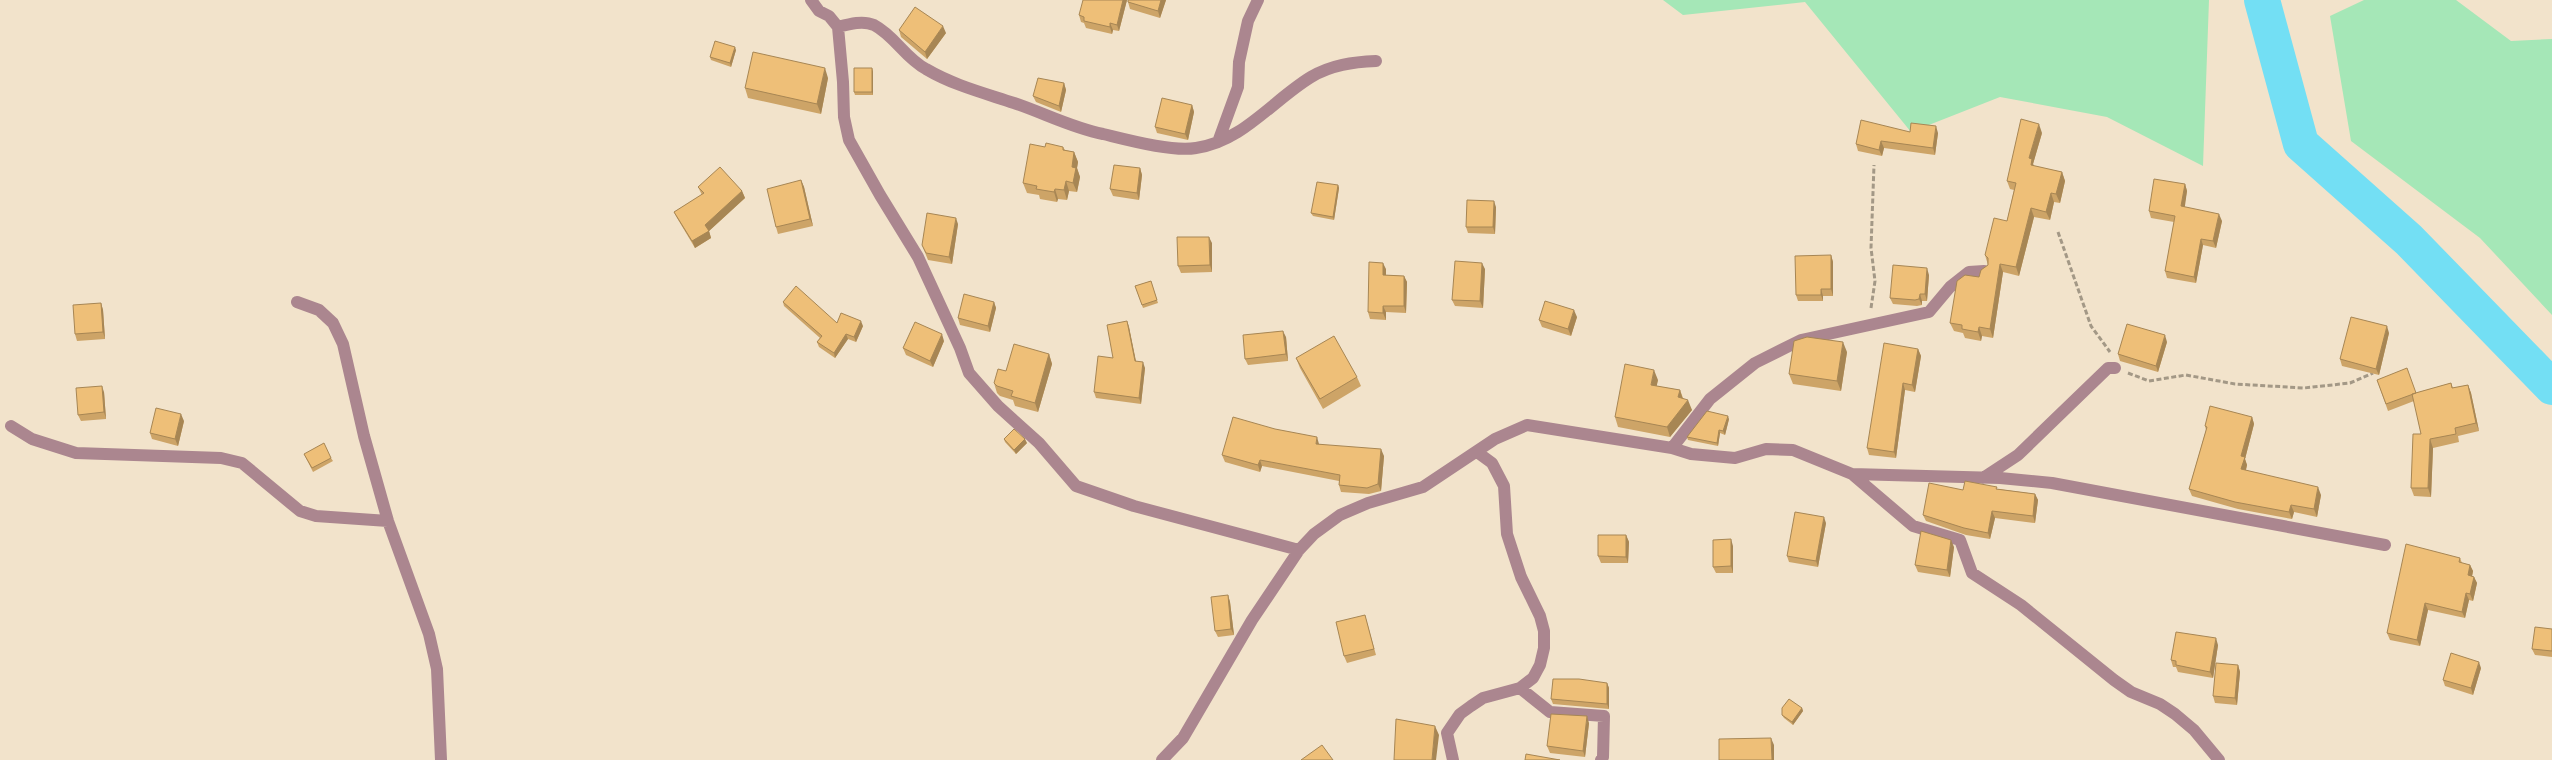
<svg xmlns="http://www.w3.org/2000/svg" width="2552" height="760" font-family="'Source Sans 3',sans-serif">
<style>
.green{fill:#a5e7b7}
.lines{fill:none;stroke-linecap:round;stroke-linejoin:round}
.river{stroke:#73dff4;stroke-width:36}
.path{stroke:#a39886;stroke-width:3;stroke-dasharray:5 2.5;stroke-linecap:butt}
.street{stroke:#ab868f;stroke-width:12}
.wall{fill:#cda467}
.shaded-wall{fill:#a78654}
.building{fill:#eebf78;stroke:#a78654}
</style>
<rect width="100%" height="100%" fill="#f2e3cb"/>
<!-- green -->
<path class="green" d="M1663,0H2209L2203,166L2107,117L2000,97L1911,132L1805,2L1683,15Z
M2364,0H2456L2511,41L2552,39V315L2480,238L2351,141L2330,16Z"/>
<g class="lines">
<!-- river -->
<path class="river" d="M2262,0L2301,144L2409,240L2552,387"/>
<!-- path -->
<path class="path" d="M2058,232L2091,326L2110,352
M1871,308L1875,281L1871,248L1874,165
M2128,373L2149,381L2186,375L2235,384L2304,388L2350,383L2373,373"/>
<!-- street -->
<path class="street" d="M811,0L819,11L829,16L838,27L843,82L844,117L849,140L880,195L918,257L960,348L969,373L998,406L1039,443L1076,486L1134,506L1299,550
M838,27C849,24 863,20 874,25C895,36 905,58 926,69C953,85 984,93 1014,103C1044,113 1072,128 1103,134C1128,140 1172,152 1196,148C1242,142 1273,100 1311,77C1331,65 1353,62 1376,61
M1218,142L1238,87L1239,62L1248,21L1258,0
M297,302L319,310L333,323L343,344L364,436L388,521L429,634L437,669L441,760
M11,426L32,439L76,453L221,458L242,463L300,511L316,516L388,521
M1672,448L1710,399L1755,363L1801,340L1929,312L1950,287L1969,272L1984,271
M1852,474L1913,526L1960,540L1972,573L2021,605L2114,680L2131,692L2160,704L2175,714L2194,730L2219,760
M1983,478L2018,455L2108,368H2115
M1520,688L1550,712L1604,716L1603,757L1601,760
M1162,760L1183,738L1252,620L1299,550L1314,534L1340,515L1368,503L1423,487L1495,439L1527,425L1672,448L1691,454L1735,458L1766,449L1793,450L1852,474L2000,478L2052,483L2385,545
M1453,760L1447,733L1460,714L1471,706L1483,698L1520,688L1533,678L1540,665L1544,648V631L1540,616L1521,577L1507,534L1504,486L1492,463L1477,452"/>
</g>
<!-- wall -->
<path class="wall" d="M1127,0L1119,31L1113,30L1112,34L1086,28L1084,23L1081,22L1079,15Z
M1128,0H1166L1160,18L1130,9L1128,2Z
M899,30L946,33L927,59L901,37Z
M736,50L731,67L711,60L710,57Z
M872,68L873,72V95H855L854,92Z
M828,78L821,114L748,98L745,88Z
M1064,83L1066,90L1061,112L1036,102L1033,96Z
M1192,105L1194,112L1188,140L1157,133L1155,127Z
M1910,132L1938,133L1935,155L1884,148L1882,156L1858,151L1856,144Z
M2042,133L2033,164L2034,166L2062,172L2065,181L2060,203L2054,202L2050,220L2034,217L2019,276L2003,272L1993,338L1982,336L1981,341L1965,338L1963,333L1954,331L1950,323L1979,277L1988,265L1985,255L2007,221L2014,190L2010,189L2007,181Z
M1045,147H1063L1065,150L1074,152L1078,162L1077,168L1080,177L1077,192L1069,191L1067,200L1058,199L1057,202L1040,199L1039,195L1027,193L1023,183Z
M1140,168L1142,175L1139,200L1113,196L1110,189Z
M801,180L804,187L813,226L778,234L776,227Z
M2185,184L2187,191L2184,207L2222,221L2216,248L2203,245L2196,283L2167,278L2165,271L2174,222L2151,218L2149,211Z
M1338,185L1339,188L1334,220L1313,216L1311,213Z
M698,187L742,191L745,198L709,231L711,238L695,248L677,218L674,212L702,195Z
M1496,207L1495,234L1468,233L1466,227Z
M958,224L952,264L928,260L922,245Z
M1212,243V272L1181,273L1178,266Z
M1831,255L1833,262V296H1823V301H1798L1796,295Z
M1386,269V275L1404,276L1407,282L1406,313L1386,312V320L1370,319L1368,312Z
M1485,269L1483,308L1455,306L1452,300Z
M1929,275L1927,301H1922V305L1917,306L1893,304L1890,298Z
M1151,281L1158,303L1143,308L1135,286Z
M783,302L837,323L863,326L856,342L848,339L835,358L819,347L817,342L820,338L784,306Z
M994,302L996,308L990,332L960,325L958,318Z
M101,303L103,310L105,339L77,341L75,334Z
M1577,317L1571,336L1542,327L1539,320Z
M1127,321L1129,327L1136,361L1145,368L1141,404L1096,398L1094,392L1113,358Z
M2389,333L2379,375L2342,366L2340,359Z
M1286,337L1288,361L1248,365L1245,359Z
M944,341L933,367L906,355L903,348Z
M2167,342L2158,372L2120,361L2118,354Z
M1918,349L1921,356L1915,392L1905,390L1896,458L1869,455L1867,448Z
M1847,352L1841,391L1793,384L1789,374Z
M1049,354L1052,364L1038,412L1015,406L1013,400L1000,396L997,393L994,383L1006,371Z
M1296,358L1357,377L1361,386L1323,409L1300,368Z
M1658,380L1656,386L1680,390L1683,398L1692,410L1670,437L1618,427L1615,417Z
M2377,380L2416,393L2451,383L2453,388L2468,385L2471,393L2479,431L2458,436L2459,442L2433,448L2431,497L2414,496L2411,488L2421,434L2414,401L2388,411Z
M104,392L106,419L81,421L78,415Z
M2252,417L2254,424L2245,459L2247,465L2246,470L2321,495L2317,517L2294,512L2292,519L2238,509L2192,496L2189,489L2206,430L2205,426Z
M1729,419L1725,435L1720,433L1718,446L1688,440L1687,437Z
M184,421L178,446L152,439L150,433Z
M1004,439L1027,443L1016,454L1005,442Z
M1319,444L1384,456L1381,491L1369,494L1341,492L1339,485V481L1262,466L1260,472L1225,462L1222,455Z
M304,454L331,458L333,461L313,472Z
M1998,489L2035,494L2038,500L2035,523L1995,518L1990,539L1966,535L1926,521L1923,515L1963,490Z
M1826,523L1818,567L1789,562L1787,556Z
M1626,535L1629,542L1628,563H1601L1598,556Z
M1733,546V573H1716L1713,567Z
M1954,547L1950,577L1918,572L1915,565Z
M2460,558L2462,563L2470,565L2473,571L2472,576L2474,577L2477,583L2473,601L2469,600L2465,618L2428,610L2420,646L2390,640L2387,633Z
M1228,595L1230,602L1234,635L1218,637L1215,631Z
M1365,615L1376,655L1347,663L1344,656Z
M2552,629V657L2535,655L2532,649Z
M2218,645L2213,678L2178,672L2176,667H2173L2171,660Z
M2238,665L2240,672L2237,705L2215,703L2213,696Z
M2481,668L2473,695L2445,686L2443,680Z
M1607,683L1609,688V709L1553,704L1551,699Z
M1802,708L1803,711L1793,725L1784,718L1782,715Z
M1589,723L1585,757L1550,753L1547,746Z"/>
<!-- shaded-wall -->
<path class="shaded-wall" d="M1123,0H1127L1119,31L1117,25Z
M1161,0H1166L1160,18L1158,11Z
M1110,23L1113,30L1112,34L1110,27Z
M943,26L946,33L927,59L925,52Z
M735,47L736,50L731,67L730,63Z
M825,68L828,78L821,114L817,104Z
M872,68L873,72V95L872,92Z
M1064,83L1066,90L1061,112L1059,106Z
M1192,105L1194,112L1188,140L1185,134Z
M2039,124L2042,133L2033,164L2035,168L2031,165L2029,158Z
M1936,126L1938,133L1935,155L1933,148Z
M1881,141L1884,148L1882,156L1879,150Z
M1074,152L1078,162L1077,168L1080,177L1077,192L1073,183L1072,167Z
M1140,168L1142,175L1139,200L1137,193Z
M2062,172L2065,181L2060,203L2056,194Z
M801,180L804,187L813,226L810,219Z
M1066,181L1069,191L1067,200L1064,190Z
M2185,184L2187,191L2184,213L2181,206Z
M1338,185L1339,188L1334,220L1333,217Z
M1055,189L1058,199L1057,202L1054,192Z
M742,191L745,198L709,231L711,238L695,248L692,241L705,225Z
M2051,193L2054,202L2050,220L2046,212Z
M1494,201L1496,207L1495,234L1493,227Z
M2031,208L2034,217L2019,276L2016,267Z
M2219,214L2222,221L2216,248L2213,241Z
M956,218L958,224L952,264L949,257Z
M1209,237L1212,243V272L1210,265Z
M2201,239L2203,245L2196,283L2194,277Z
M1831,255L1833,262V296L1831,289Z
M1383,263L1386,269V282L1383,275Z
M1482,263L1485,269L1483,308L1480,301Z
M2000,264L2003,272L1993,338L1990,329Z
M1927,268L1929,275L1927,301L1925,294Z
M1404,276L1407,282L1406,313L1404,306Z
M1821,289L1823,296V301L1821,295Z
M1920,294L1922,301V305L1919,299Z
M994,302L996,308L990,332L988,326Z
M101,303L103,310L105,339L103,332Z
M1383,306L1386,312V320L1383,313Z
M1574,310L1577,317L1571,336L1568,329Z
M861,321L863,326L856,342L854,337Z
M1127,321L1129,327L1137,367L1135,361Z
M2387,326L2389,333L2379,375L2376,369Z
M1979,327L1982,336L1981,341L1978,332Z
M1283,331L1286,337L1288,361L1286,354Z
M846,334L848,339L835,358L834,353Z
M942,334L944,341L933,367L930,361Z
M2165,335L2167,342L2158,372L2156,366Z
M1843,342L1847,352L1841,391L1837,381Z
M1918,349L1921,356L1915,392L1912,385Z
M1049,354L1052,364L1038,412L1035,403Z
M1143,362L1145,368L1141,404L1139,398Z
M1654,370L1658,380L1655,394L1651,385Z
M1903,383L1905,390L1896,458L1894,452Z
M2468,385L2471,393L2479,431L2476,423Z
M102,386L104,392L106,419L104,412Z
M1680,390L1683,400L1678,397Z
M1688,400L1692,410L1670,437L1667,427Z
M181,414L184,421L178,446L175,439Z
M1728,416L1729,419L1725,435L1723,431Z
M2252,417L2254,424L2245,459L2247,465L2244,477L2241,469V456Z
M1719,430L1720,433L1718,446L1717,443Z
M1317,437L1319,444L1318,451L1316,444Z
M1025,439L1027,443L1016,454L1014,450Z
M2430,439L2433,448L2431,497L2428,488Z
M1381,449L1384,456L1381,491L1378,484Z
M1260,460L1262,466L1260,472L1258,465Z
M2318,487L2321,495L2317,517L2314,509Z
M2035,494L2038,500L2035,523L2033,516Z
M2291,505L2294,512L2292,519L2289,512Z
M1992,511L1995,518L1990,539L1988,533Z
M1824,517L1826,523L1818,567L1816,561Z
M1626,535L1629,542L1628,563L1626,557Z
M1731,539L1733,546V573L1731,566Z
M1951,540L1954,547L1950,577L1947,570Z
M2470,565L2473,571L2471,582L2468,575Z
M2474,577L2477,583L2473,601L2470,594Z
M2466,593L2469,600L2465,618L2462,612Z
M1228,595L1230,602L1234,635L1231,629Z
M2425,603L2428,610L2420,646L2417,640Z
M2216,638L2218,645L2213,678L2210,672Z
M2479,662L2481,668L2473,695L2471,688Z
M2238,665L2240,672L2237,705L2235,698Z
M1607,683L1609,688V709L1607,704Z
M1802,708L1803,711L1793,725L1792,722Z
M1587,716L1589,723L1585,757L1583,751Z
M1435,726L1439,735L1436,760H1432Z
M1771,738L1774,745V760H1772Z"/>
<!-- building -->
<path class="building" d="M1083,0H1123L1117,25L1110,23V27L1084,21V17L1079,15Z
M1128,0H1161L1158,11L1128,2Z
M915,7L943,26L925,52L899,30Z
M715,41L735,47L730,63L710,57Z
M753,52L825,68L817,104L745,88Z
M854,68H872V92H854Z
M1038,78L1064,83L1059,106L1033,96Z
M1162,98L1192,105L1185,134L1155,127Z
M2021,119L2039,124L2029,158L2032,159L2031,165L2062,172L2056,194L2051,193L2046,212L2031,208L2016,267L2000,264L1990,329L1979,327L1978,332L1962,329V325L1950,323L1957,281L1965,275L1979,277L1981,270L1988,265V258L1985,255L1994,218L2007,221L2016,183L2007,181Z
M1861,120L1910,132L1911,123L1936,126L1933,148L1881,141L1879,150L1856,144Z
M1046,143L1063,147V150L1074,152L1072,167L1076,168L1073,183L1066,181L1064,190L1055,189L1054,192L1036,189L1037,186L1023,183L1030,144L1045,147Z
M1114,165L1140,168L1137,193L1110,189Z
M720,167L742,191L705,225L709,231L692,241L674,212L704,193L698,187Z
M2154,179L2185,184L2181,206L2219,214L2213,241L2201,239L2194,277L2165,271L2175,216L2149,211Z
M801,180L810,219L776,227L767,189Z
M1317,182L1338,185L1333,217L1311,213Z
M1467,200L1494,201L1493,227H1466Z
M927,213L956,218L949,257L926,253L922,245Z
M1177,237H1209L1210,265L1178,266Z
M1831,255V289H1821V295H1796L1795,256Z
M1455,261L1482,263L1480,301L1452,300Z
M1369,262L1383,263V275L1404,276V306H1383V313L1368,312Z
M1893,265L1927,268L1925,294H1920L1919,299L1915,300L1890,298Z
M1151,281L1157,300L1142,305L1135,286Z
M796,286L837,323L841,313L861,321L854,337L846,334L834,353L817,342L822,336L783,302Z
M964,294L994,302L988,326L958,318Z
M1545,301L1574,310L1568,329L1539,320Z
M101,303L103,332L75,334L73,305Z
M2351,317L2387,326L2376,369L2340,359Z
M1127,321L1135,361L1143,362L1139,398L1094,392L1098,356L1113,358L1107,325Z
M915,322L942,334L930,361L903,348Z
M2127,324L2165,335L2156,366L2118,354Z
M1283,331L1286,354L1245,359L1243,335Z
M1334,336L1357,377L1320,399L1296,358Z
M1807,337L1843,342L1837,381L1789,374L1794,341Z
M1884,343L1918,349L1912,385L1903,383L1894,452L1867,448Z
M1014,344L1049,354L1035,403L1011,396L1013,391L997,386L994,383L998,369L1006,371Z
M1625,364L1654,370L1651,385L1680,390L1678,397L1688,400L1667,427L1615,417Z
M2407,368L2416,393L2386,404L2377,380Z
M2451,383L2452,388L2468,385L2476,423L2455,428L2456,434L2430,439L2428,488H2411L2413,434H2421L2412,394Z
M102,386L104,412L78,415L76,388Z
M2210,406L2252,417L2241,456L2245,457L2241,469L2318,487L2314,509L2291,505L2289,512L2235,502L2189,489L2207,427L2205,426Z
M156,408L181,414L175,439L150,433Z
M1707,411L1728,416L1723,431L1719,430L1717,443L1687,437Z
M1233,417L1275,429L1317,437L1316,444L1381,449L1378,484L1367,488L1339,485L1340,475L1260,460L1258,465L1222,455Z
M1014,429L1025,439L1014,450L1004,439Z
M324,443L331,458L312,468L304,454Z
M1965,481L1997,487L1996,489L2035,494L2033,516L1992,511L1988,533L1964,528L1923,515L1929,483L1963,490Z
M1795,512L1824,517L1816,561L1787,556Z
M1921,531L1951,540L1947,570L1915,565Z
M1598,535H1626V557L1598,556Z
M1731,539V566L1713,567V540Z
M2406,544L2460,558L2459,562L2470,565L2468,575L2474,577L2470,594L2466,593L2462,612L2425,603L2417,640L2387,633Z
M1228,595L1231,629L1215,631L1211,597Z
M1365,615L1374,649L1344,656L1336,622Z
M2535,627L2552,629V651L2532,649Z
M2176,632L2216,638L2210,672L2176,665V661L2171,660Z
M2451,653L2479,662L2471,688L2443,680Z
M2216,663L2238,665L2235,698L2213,696Z
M1553,679H1579L1607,683V704L1551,699Z
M1789,699L1802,708L1792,722L1782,715V708Z
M1551,714L1587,716L1583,751L1547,746Z
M1396,719L1435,726L1432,760H1394Z
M1771,738L1772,760H1719V739Z
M1322,745L1333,760H1301Z
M1526,754L1560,760H1525Z"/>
</svg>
